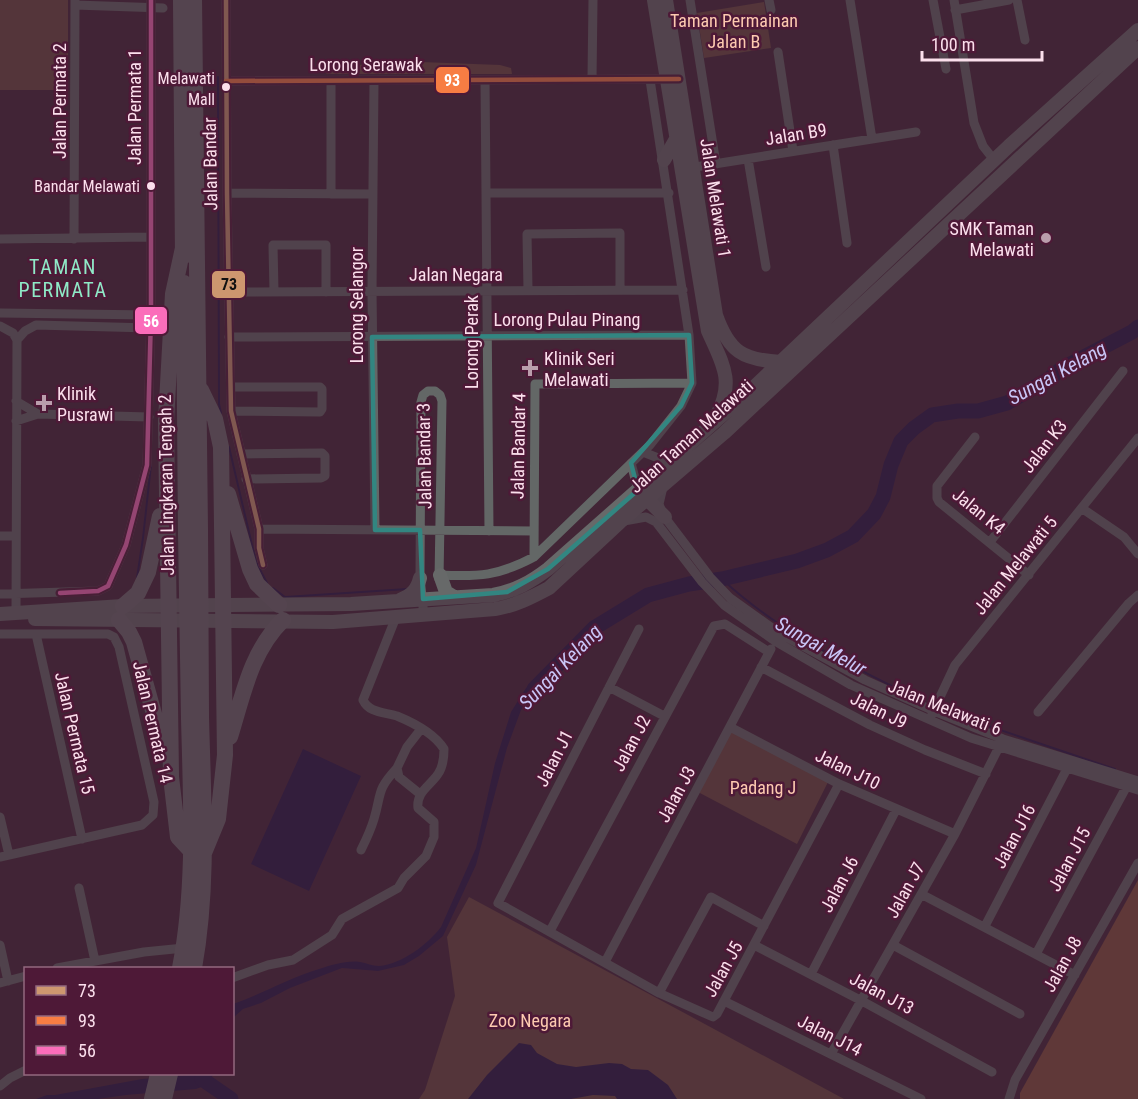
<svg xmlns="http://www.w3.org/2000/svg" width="1138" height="1099" font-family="'Roboto Condensed',sans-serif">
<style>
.green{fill:#6a4a3e}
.forest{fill:#83503a}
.water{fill:#231744}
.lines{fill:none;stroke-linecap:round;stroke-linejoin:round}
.stream{stroke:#231744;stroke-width:2}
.river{stroke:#231744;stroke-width:15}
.street{stroke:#636766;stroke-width:9}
.secondary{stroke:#676969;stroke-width:14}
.highway{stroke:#6c6c6e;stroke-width:16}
.highway-bridge{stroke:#6c6c6e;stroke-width:16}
.bus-1-casing{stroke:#4e1937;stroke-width:9}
.bus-2-casing{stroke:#4e1937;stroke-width:9}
.bus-3-casing{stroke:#4e1937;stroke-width:9}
.bus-1{stroke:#cd976f;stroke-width:4.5}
.bus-2{stroke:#f77d43;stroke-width:4.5}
.bus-3{stroke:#fb6dba;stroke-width:4.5}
.marked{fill:none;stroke:#328681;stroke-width:4.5;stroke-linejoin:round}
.bus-dot{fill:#fbdfec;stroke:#4e1937;stroke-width:2}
.poi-dot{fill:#ba9eac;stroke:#4e1937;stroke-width:2}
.labels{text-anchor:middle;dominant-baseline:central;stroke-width:5;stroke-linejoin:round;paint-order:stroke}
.bus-label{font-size:16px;fill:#fbdfec;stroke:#4e1937;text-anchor:end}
.park-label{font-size:18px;fill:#fdcab0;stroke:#4e1937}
.street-label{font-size:18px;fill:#fbdfec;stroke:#4e1937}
.poi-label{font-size:18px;fill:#fbdfec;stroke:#4e1937;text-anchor:start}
.neighbourhood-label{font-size:20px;letter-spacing:1.5px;fill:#8fe9c7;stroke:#4e1937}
.water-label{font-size:20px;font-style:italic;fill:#c9c6f7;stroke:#4e1937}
.line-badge{stroke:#4e1937;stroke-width:2}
.badge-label{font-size:16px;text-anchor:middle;font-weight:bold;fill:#fff}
.pale-badge-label{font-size:16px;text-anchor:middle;font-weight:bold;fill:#111}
</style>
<rect width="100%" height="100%" fill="#422536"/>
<!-- green -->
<path class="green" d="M0,0H68V90H0Z
M764,2L771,48L704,58L697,13Z
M421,62L500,65L511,68L512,74H327L325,72L328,67L336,66Z
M730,730L828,782L797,844L698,792Z
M469,897L844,1099H419L425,1090L455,996L447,937Z"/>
<!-- forest -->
<path class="forest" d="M1138,880V1099H1020V1093Z"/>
<!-- water -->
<path class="water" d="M544,674L549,677L521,710L507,748L476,865L443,936L419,956L404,965L378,971L342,968L290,988L261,1003L243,1009L233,1018V1004C262,994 289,978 319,969C332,965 347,960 360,962C367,963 372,966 379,966C402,964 427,945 441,927L476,848L495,763L511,712L526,688Z
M303,749L361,776L309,891L251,864Z
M519,1043L531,1045L537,1053L557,1064L576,1067L609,1063L622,1064L631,1069L648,1070L668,1085L677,1099H617L615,1096L593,1095L571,1099H468L487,1075Z
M198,1074H214L204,1086L196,1089L126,1095L98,1099H36L47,1095H55L142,1079Z"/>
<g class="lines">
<!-- stream -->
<path class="stream" d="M218,77L219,404L221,413
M229,447L256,562L267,583
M137,578L143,538L151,465
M722,579C775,629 841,661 906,693
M273,588L285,597L407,589
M962,717L1115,769"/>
<!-- river -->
<path class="river" d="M534,689L594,628L648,595L689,584L722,579L797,561L827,550L853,536L874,514L883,497L891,465L901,441L914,428L932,415L958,411H978L1007,403L1049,379L1061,369L1132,332L1138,327
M202,1079L231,1099"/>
<!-- street -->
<path class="street" d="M226,0L227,193L231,411L259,529V548L263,565
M690,0L716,164
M769,0L771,10
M850,0L872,139
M933,0L946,69
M954,0L974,123L983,146L994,160
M1017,0L1025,40
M75,5L163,8
M955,10L1009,0
M778,52L793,151
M592,79L593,0
M485,80L489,531
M226,81L671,79
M374,81L372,291L375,530
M833,145L847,243
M748,159L766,267
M689,168L916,132
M227,193L372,194
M487,193H669
M331,194V81
M0,239L150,237
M74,239L75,0
M528,290L527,234L620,233V290
M229,292L683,290
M274,292L273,245H326V292
M0,313L151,315
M0,326L13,333L17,340L16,614
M229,337L689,335
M17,340L25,331L36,325L150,328
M231,387H320L322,389V409L320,412L231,411
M16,401L38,414
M16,421L38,414L149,417
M975,437L937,486V498L939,502L1029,575
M643,452L668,462
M241,454L322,453L325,456V476L321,478L246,479
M631,463L638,490
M663,487L659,504L663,515L710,577L730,598L779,633L865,680L934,711L1003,739L1138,781
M1083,509L1124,537L1138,554
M624,521L646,517L656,522L702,582L724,605L775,641L851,685L971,738L1138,790
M259,529L534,531
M0,536H16
M990,542L1123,371
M534,557L535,384L692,383
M440,575C479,577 498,576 534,557L650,445L681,406L692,383L689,335L650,80
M0,594L98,591L108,586L126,545L147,465L151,315V0
M424,616L420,578L421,402L423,395L428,391H435L440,395L442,401L439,579
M639,629L498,903L659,993L713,1017L717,1014L839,784
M0,634H108L114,637L119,647L154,802L153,815L142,825L0,857
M36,634L82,839
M761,667L870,725L925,750L986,774
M609,687L664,716
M1038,712L1129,603L1138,595
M932,714L955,665L1138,438
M730,727L839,784L955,834
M420,794L399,777L397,768L407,747L421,729
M0,817L9,855
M361,850C366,840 371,829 374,819C382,792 376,791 397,768
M79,888L95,961
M921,894L1075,975
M985,926L1070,763
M550,931L714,626L725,624L769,652
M0,945L8,981
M754,945L862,1001L992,1072
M893,945L1020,1014
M1036,954L1129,782
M605,962L771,649
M57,968L144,952L184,948
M811,974L896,810
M232,978L268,965L293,960L332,935L342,919L398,888L404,878L426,856L434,837V822L418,808C416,792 430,786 438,774C443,767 444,758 444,749C434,733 414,723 397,716C384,712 369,713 363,700L396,617
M0,983L26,976
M659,993L711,897L764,926
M724,1001L921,1099
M831,1054L955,834L1001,743
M0,1086L10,1078L26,1070
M1009,1099L1015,1080L1138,863"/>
<!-- secondary -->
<path class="secondary" d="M654,0L708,331C722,363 735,380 717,415
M666,0L716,315C729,352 743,360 781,362
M664,160L676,139
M641,498L651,503L665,517
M440,575L446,592L454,597
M400,600C412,595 417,590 420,578
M0,614L123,606L351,604L493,595C515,591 531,582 548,569L753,388L1009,146L1138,30
M35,619L333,622L495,609C515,606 532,597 549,588L620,522L724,433L1138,48"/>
<!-- highway -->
<path class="highway" d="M181,0L183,257
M194,0L200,532
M183,248L173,294L166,421L171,777L178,837L192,852
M184,283L186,532
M201,390L215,419L221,447L225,755L218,819L204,853
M228,494L250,569L257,584L279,605
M123,606L138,593L148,572L160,516
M119,620L129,632L134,642L164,750
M230,737C243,695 251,651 283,620
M180,968C196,885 191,801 189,717
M194,968C209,885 203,801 201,717
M152,1099L158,1074
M164,1099L170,1074"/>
<!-- highway-bridge -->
<path class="highway-bridge" d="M186,532L189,717
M200,532L201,717"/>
<!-- bus-1 casing -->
<g class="bus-1-casing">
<path id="bus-1" d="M226,0L227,193L231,411L259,529V548L263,565"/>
</g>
<!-- bus-2 casing -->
<g class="bus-2-casing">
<path id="bus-2" d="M226,81L679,79"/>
</g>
<!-- bus-3 casing -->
<g class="bus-3-casing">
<path id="bus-3" d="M60,593L98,591L108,586L126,545L147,465L151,315V0"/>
</g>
<!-- bus-1 -->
<use href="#bus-1" class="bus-1"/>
<!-- bus-2 -->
<use href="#bus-2" class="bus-2"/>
<!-- bus-3 -->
<use href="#bus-3" class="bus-3"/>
</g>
<!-- marked area -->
<path d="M0 0H1138V1099H0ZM689,335L692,383L681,406L631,463L638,490L548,569L507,592L423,599L420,530H375L372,337Z" fill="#422536" fill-opacity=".55" fill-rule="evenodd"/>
<path class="marked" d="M689,335L692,383L681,406L631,463L638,490L548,569L507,592L423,599L420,530H375L372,337Z"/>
<!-- markers -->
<g class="bus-dot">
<circle cx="226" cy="87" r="5"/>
<circle cx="151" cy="186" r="5"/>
</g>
<g class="poi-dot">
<circle cx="1046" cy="238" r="6"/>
<path d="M527 359h6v6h6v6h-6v6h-6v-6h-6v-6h6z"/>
<path d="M41 394h6v6h6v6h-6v6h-6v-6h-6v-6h6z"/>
</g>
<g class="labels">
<!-- bus labels -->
<g class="bus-label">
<text x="215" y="78">Melawati<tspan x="215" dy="21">Mall</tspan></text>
<text x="140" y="186">Bandar Melawati</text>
</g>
<!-- park labels -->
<g class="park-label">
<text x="734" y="20">Taman Permainan<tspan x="734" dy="21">Jalan B</tspan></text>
<text x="763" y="787">Padang J</text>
<text x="530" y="1020">Zoo Negara</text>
</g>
<!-- street labels -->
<g class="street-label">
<text x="366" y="64">Lorong Serawak</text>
<text transform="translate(59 101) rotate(-90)">Jalan Permata 2</text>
<text transform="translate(134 107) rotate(-90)">Jalan Permata 1</text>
<text transform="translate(796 134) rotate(-9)">Jalan B9</text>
<text transform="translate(210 164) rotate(-91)">Jalan Bandar</text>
<text transform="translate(716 198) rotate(81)">Jalan Melawati 1</text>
<text x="456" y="274">Jalan Negara</text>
<text transform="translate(356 305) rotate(-90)">Lorong Selangor</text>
<text x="567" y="319">Lorong Pulau Pinang</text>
<text transform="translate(471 342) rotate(-90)">Lorong Perak</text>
<text transform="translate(691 436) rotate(-42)">Jalan Taman Melawati</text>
<text transform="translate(518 446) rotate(-89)">Jalan Bandar 4</text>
<text transform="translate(1044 446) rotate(-52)">Jalan K3</text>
<text transform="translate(424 456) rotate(-91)">Jalan Bandar 3</text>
<text transform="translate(166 485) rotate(-91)">Jalan Lingkaran Tengah 2</text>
<text transform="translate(979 511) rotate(39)">Jalan K4</text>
<text transform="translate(1015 565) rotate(-51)">Jalan Melawati 5</text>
<text transform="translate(945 707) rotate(22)">Jalan Melawati 6</text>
<text transform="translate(879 710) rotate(26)">Jalan J9</text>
<text transform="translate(153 722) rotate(77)">Jalan Permata 14</text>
<text transform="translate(75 733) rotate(77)">Jalan Permata 15</text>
<text transform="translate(631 743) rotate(-62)">Jalan J2</text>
<text transform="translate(554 758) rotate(-63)">Jalan J1</text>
<text transform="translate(848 769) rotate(26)">Jalan J10</text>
<text transform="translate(676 794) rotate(-62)">Jalan J3</text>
<text transform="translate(1014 836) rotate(-62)">Jalan J16</text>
<text transform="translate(1069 859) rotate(-62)">Jalan J15</text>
<text transform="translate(839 884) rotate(-62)">Jalan J6</text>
<text transform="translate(905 890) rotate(-61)">Jalan J7</text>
<text transform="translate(1062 964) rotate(-61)">Jalan J8</text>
<text transform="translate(723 969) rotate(-61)">Jalan J5</text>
<text transform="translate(882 993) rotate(28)">Jalan J13</text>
<text transform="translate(830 1035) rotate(27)">Jalan J14</text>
</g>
<!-- poi labels -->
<g class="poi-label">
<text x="1034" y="228" text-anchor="end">SMK Taman<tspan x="1034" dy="21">Melawati</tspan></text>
<text x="544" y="358">Klinik Seri<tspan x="544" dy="21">Melawati</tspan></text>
<text x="57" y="393">Klinik<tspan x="57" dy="21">Pusrawi</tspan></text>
</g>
<!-- neighbourhood labels -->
<g class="neighbourhood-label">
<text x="63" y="267">TAMAN<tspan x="63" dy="23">PERMATA</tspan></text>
</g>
<!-- water labels -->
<g class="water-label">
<text transform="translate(1057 373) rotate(-29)">Sungai Kelang</text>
<text transform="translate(821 646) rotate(29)">Sungai Melur</text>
<text transform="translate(560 667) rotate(-46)">Sungai Kelang</text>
</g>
</g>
<g class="line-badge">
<rect x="435" y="66" width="35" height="28" rx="6" fill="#f77d43"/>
<rect x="211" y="270" width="35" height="29" rx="6" fill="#cd976f"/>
<rect x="134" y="306" width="34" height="29" rx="6" fill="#fb6dba"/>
</g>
<g class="badge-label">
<text x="452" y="86">93</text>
<text x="151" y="327">56</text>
</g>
<g class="pale-badge-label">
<text x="229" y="290">73</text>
</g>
<!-- legend -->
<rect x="24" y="967" width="210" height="108" fill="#4e1937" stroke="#93687f" stroke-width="1.5"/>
<rect x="36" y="986" width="30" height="9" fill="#cd976f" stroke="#93687f" stroke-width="1.5"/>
<text x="78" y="997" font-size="18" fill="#fbdfec">73</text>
<rect x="36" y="1016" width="30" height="9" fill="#f77d43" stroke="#93687f" stroke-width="1.5"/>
<text x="78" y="1027" font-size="18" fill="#fbdfec">93</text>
<rect x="36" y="1046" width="30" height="9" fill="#fb6dba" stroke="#93687f" stroke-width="1.5"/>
<text x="78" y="1057" font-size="18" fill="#fbdfec">56</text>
<!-- scale -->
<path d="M922 51v9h120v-9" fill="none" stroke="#fbdfec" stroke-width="3"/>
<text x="931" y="51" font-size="18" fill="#fbdfec" stroke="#4e1937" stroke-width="4.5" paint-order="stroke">100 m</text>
</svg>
